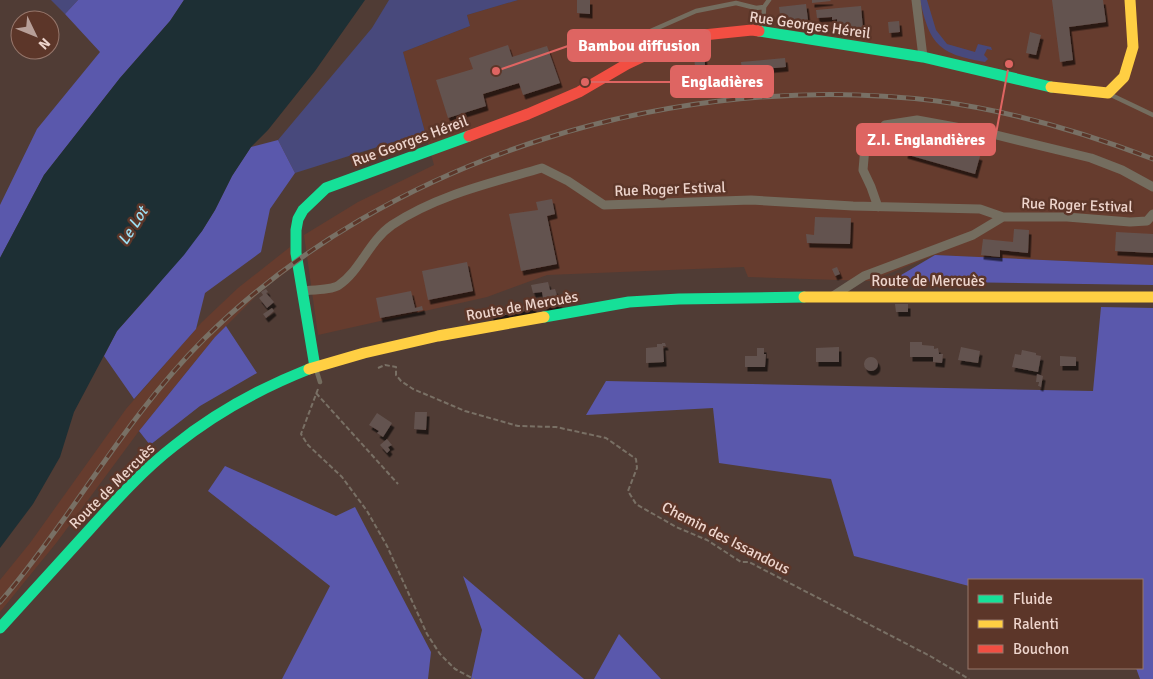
<svg xmlns="http://www.w3.org/2000/svg" width="1153" height="679" font-family="Signika,sans-serif">
<style>
.built{fill:#663c2e}
.green{fill:#48497c}
.forest{fill:#5a58ac}
.water{fill:#1d2f34}
.building{fill:#64534f;filter:url(#shadow)}
.lines{fill:none;stroke-linecap:round;stroke-linejoin:round}
.path{stroke:#797065;stroke-width:2;stroke-dasharray:5 2.5;stroke-linecap:butt}
.lane{stroke:#746d5f;stroke-width:4.5}
.street{stroke:#746d5f;stroke-width:9}
.fast{stroke:#16e098;stroke-width:11}
.slow{stroke:#ffcf43;stroke-width:11}
.jam{stroke:#f24e42;stroke-width:11}
.rail-casing{stroke:#787065;stroke-width:5}
.rail{stroke:#5c3629;stroke-width:3;stroke-dasharray:9;stroke-linecap:butt}
.labels{text-anchor:middle;dominant-baseline:central;stroke-width:5;stroke-linejoin:round;paint-order:stroke}
.street-label{font-size:15px;fill:#eed5cd;stroke:#5c3629}
.water-label{font-size:16px;font-style:italic;fill:#9cdef2;stroke:#5c3629}
.leader{fill:none;stroke:#de6562;stroke-width:2}
.callout-dot{fill:#de6562;stroke:#5c3629;stroke-width:2}
.callout{fill:#de6562;stroke:#de6562;stroke-width:2}
.callout-label{font-size:16px;text-anchor:middle;font-weight:bold;fill:#fff}
</style>
<defs>
<filter id="shadow"><feDropShadow dx="2.5" dy="4.5" stdDeviation="0" flood-color="#0009"/></filter>
</defs>
<rect width="100%" height="100%" fill="#503c35"/>
<!-- built -->
<path class="built" d="M518,0H1153V265L935,255L870,281L748,277L744,267L547,275L487,297L318,335L304,235L358,202L434,165L403,52L470,26L467,15Z
M290,247L293,267L261,291L215,337L139,431L57,542L0,612V580L30,543L126,409L201,323L238,288Z"/>
<!-- green -->
<path class="green" d="M51,0H78L65,14Z
M389,0H518L467,15L470,26L403,52L425,132L295,173L278,140L372,28Z
M920,0H927L936,30L947,44L975,52L978,44L991,47L992,50L987,49L984,55L988,59L985,62C940,54 930,46 920,0Z"/>
<!-- forest -->
<path class="forest" d="M78,0H184L170,21L120,78L44,175L0,258V205L37,129L100,52L65,14Z
M278,140L295,173L270,209L261,252L205,293L196,329L134,399L104,356L117,331L150,294L202,231L215,210L232,176L251,147Z
M935,255L1153,265V285L891,281Z
M1101,307L1153,308V679H1140L1136,668H1142V580H969V586L854,556L831,479L719,463L713,408L586,415L606,381L1093,391Z
M226,326L257,373L200,406L150,445L139,431L215,337Z
M225,466L336,516L355,507L431,652L428,679H282L330,586L208,491Z
M463,576L584,679H471L482,630Z
M619,634L661,679H594Z"/>
<!-- water -->
<path class="water" d="M184,0H365L315,71L268,130L251,147L232,176L215,210L202,231L184,255L117,331L74,412L60,457L33,504L0,548V258L44,175L120,78L170,21Z"/>
<!-- building -->
<path class="building" d="M577,0H590V14L577,13Z
M812,0H830L831,1L812,3Z
M1052,0H1103L1106,22L1069,27L1073,60L1060,62Z
M806,4L808,20L781,23L779,7Z
M861,6L863,29L838,32L837,19L832,20V17L817,18L816,10Z
M899,21L900,32L889,33L888,22Z
M1030,32L1041,35L1036,55L1026,53Z
M508,45L512,57L547,46L560,83L523,95L519,83L483,94L486,106L448,118L436,80L473,69L469,58Z
M704,47L705,65L695,66L693,48Z
M785,58L786,67L742,71L741,62Z
M909,137L980,156L975,174L905,154Z
M552,199L555,214L547,216L557,264L521,271L509,214L538,210L536,202Z
M815,217L851,218L850,244L807,243L806,234L814,235Z
M1014,229L1029,230L1028,253L1000,250V257L981,255L983,239L1013,242Z
M1116,232L1153,234V253L1115,251Z
M467,262L473,291L428,300L422,271Z
M837,267L840,274L835,276L832,269Z
M548,282L550,290L555,289L560,305L545,308L542,292L533,293L531,285Z
M266,289L268,292L266,293L274,302L267,308L259,298L263,295L261,292Z
M411,291L415,308L422,306L423,310L380,318L376,298Z
M533,304L534,309L491,318V313L500,311V310Z
M895,304H908V312H896Z
M272,308L274,311L266,318L263,314Z
M910,342H922V345L934,346V349L938,348L939,354H943L942,363L933,362V357H910Z
M662,343H665L666,346H663L664,362L646,363V348L657,347V344H662Z
M839,347V362H816V348Z
M961,347L980,351L978,363L958,360Z
M757,348H764V354H766L765,367H745V356H757Z
M1022,350L1036,353V355L1041,356L1038,372L1012,367L1015,354L1021,355Z
M1060,356L1076,357V366H1060Z
M864 364a7 7 0 1 1 14 0a7 7 0 1 1-14 0Z
M1037,374L1043,376L1041,387L1038,386L1039,382H1036Z
M415,412H427L426,430L414,429Z
M377,413L392,423L383,437L377,433L379,431L369,425Z
M387,439L392,445L388,447L390,450L387,453L380,445Z"/>
<g class="lines">
<!-- path -->
<path class="path" d="M378,368L385,365L396,367V375L401,381L413,389L465,411L518,426L556,427L606,438L636,459L637,468L628,491L636,504L676,527L707,540L741,562H749L930,656L969,679
M318,389L301,434L308,445L342,477L367,511L387,546L427,634L440,654L455,669L474,679
M316,393L398,484"/>
<!-- lane -->
<path class="lane" d="M763,31L764,7
M630,61L626,50L646,33L696,11L736,3L756,8L764,7L769,0
M1109,94L1153,115
M316,369L320,382"/>
<!-- street -->
<path class="street" d="M916,0L923,57
M878,207L871,187L863,170L865,147L885,125L917,120L988,133L1091,158L1122,170L1153,187
M302,291C310,290 333,290 339,285C360,271 369,241 392,225C437,195 491,183 542,168L568,181L604,205L751,200L853,206L980,209L1003,217H1067L1130,222L1147,221L1153,214
M833,296L864,276L973,235L1003,217"/>
<!-- fast -->
<path class="fast" d="M759,31L923,57L1051,87
M544,317L629,302L679,299L804,297
M315,367L296,253V230L298,219L303,210L326,188L469,136
M0,628C30,595 60,562 90,529C116,500 143,470 174,446C215,413 261,388 309,369"/>
<!-- slow -->
<path class="slow" d="M1051,87L1108,93L1124,77L1133,47L1130,0
M804,297H1153
M309,369L364,353L438,336L544,317"/>
<!-- jam -->
<path class="jam" d="M469,136L528,114L579,92L627,64L684,37L752,30L759,31"/>
<!-- rail casing -->
<g class="rail-casing">
<path id="rail" d="M0,602C24,575 45,545 66,516C109,455 151,392 204,339C389,155 680,69 937,101C1011,111 1083,132 1153,159"/>
</g>
<!-- rail -->
<use href="#rail" class="rail"/>
</g>
<g class="labels">
<!-- street labels -->
<g class="street-label">
<text transform="translate(810 25) rotate(8)">Rue Georges Héreil</text>
<text transform="translate(410 141) rotate(-20)">Rue Georges Héreil</text>
<text transform="translate(670 189) rotate(-2)">Rue Roger Estival</text>
<text transform="translate(1077 205) rotate(2)">Rue Roger Estival</text>
<text x="928" y="281">Route de Mercuès</text>
<text transform="translate(522 306) rotate(-10)">Route de Mercuès</text>
<text transform="translate(112 486) rotate(-45)">Route de Mercuès</text>
<text transform="translate(726 538) rotate(27)">Chemin des Issandous</text>
</g>
<!-- water labels -->
<g class="water-label">
<text transform="translate(133 226) rotate(-58)">Le Lot</text>
</g>
</g>
<!-- callouts -->
<path class="leader" d="M496 71L568 46M585 82L671 82M1009 64L995 139"/>
<g class="callout-dot">
<circle cx="496" cy="71" r="5"/>
<circle cx="585" cy="82" r="5"/>
<circle cx="1009" cy="64" r="5"/>
</g>
<g class="callout">
<rect x="568" y="30" width="142" height="31" rx="5"/>
<rect x="671" y="66" width="102" height="31" rx="5"/>
<rect x="857" y="124" width="138" height="31" rx="5"/>
</g>
<g class="callout-label">
<text x="639" y="51">Bambou diffusion</text>
<text x="722" y="87">Engladières</text>
<text x="926" y="145">Z.I. Englandières</text>
</g>
<!-- legend -->
<rect x="968" y="579" width="175" height="90" fill="#5c3629" stroke="#96766b"/>
<rect x="978" y="595" width="25" height="8" fill="#16e098" stroke="#96766b"/>
<text x="1013" y="604" font-size="15" fill="#eed5cd">Fluide</text>
<rect x="978" y="620" width="25" height="8" fill="#ffcf43" stroke="#96766b"/>
<text x="1013" y="629" font-size="15" fill="#eed5cd">Ralenti</text>
<rect x="978" y="645" width="25" height="8" fill="#f24e42" stroke="#96766b"/>
<text x="1013" y="654" font-size="15" fill="#eed5cd">Bouchon</text>
<!-- north arrow -->
<g transform="translate(35 35) rotate(133)"><circle r="24" fill="#5c3629" stroke="#96766b"/>
<path d="M0-4L9 19L0 12L-9 19Z" fill="#b79f98"/>
<text y="-8" font-size="14" font-weight="bold" text-anchor="middle" fill="#eed5cd">N</text>
</g>
</svg>
